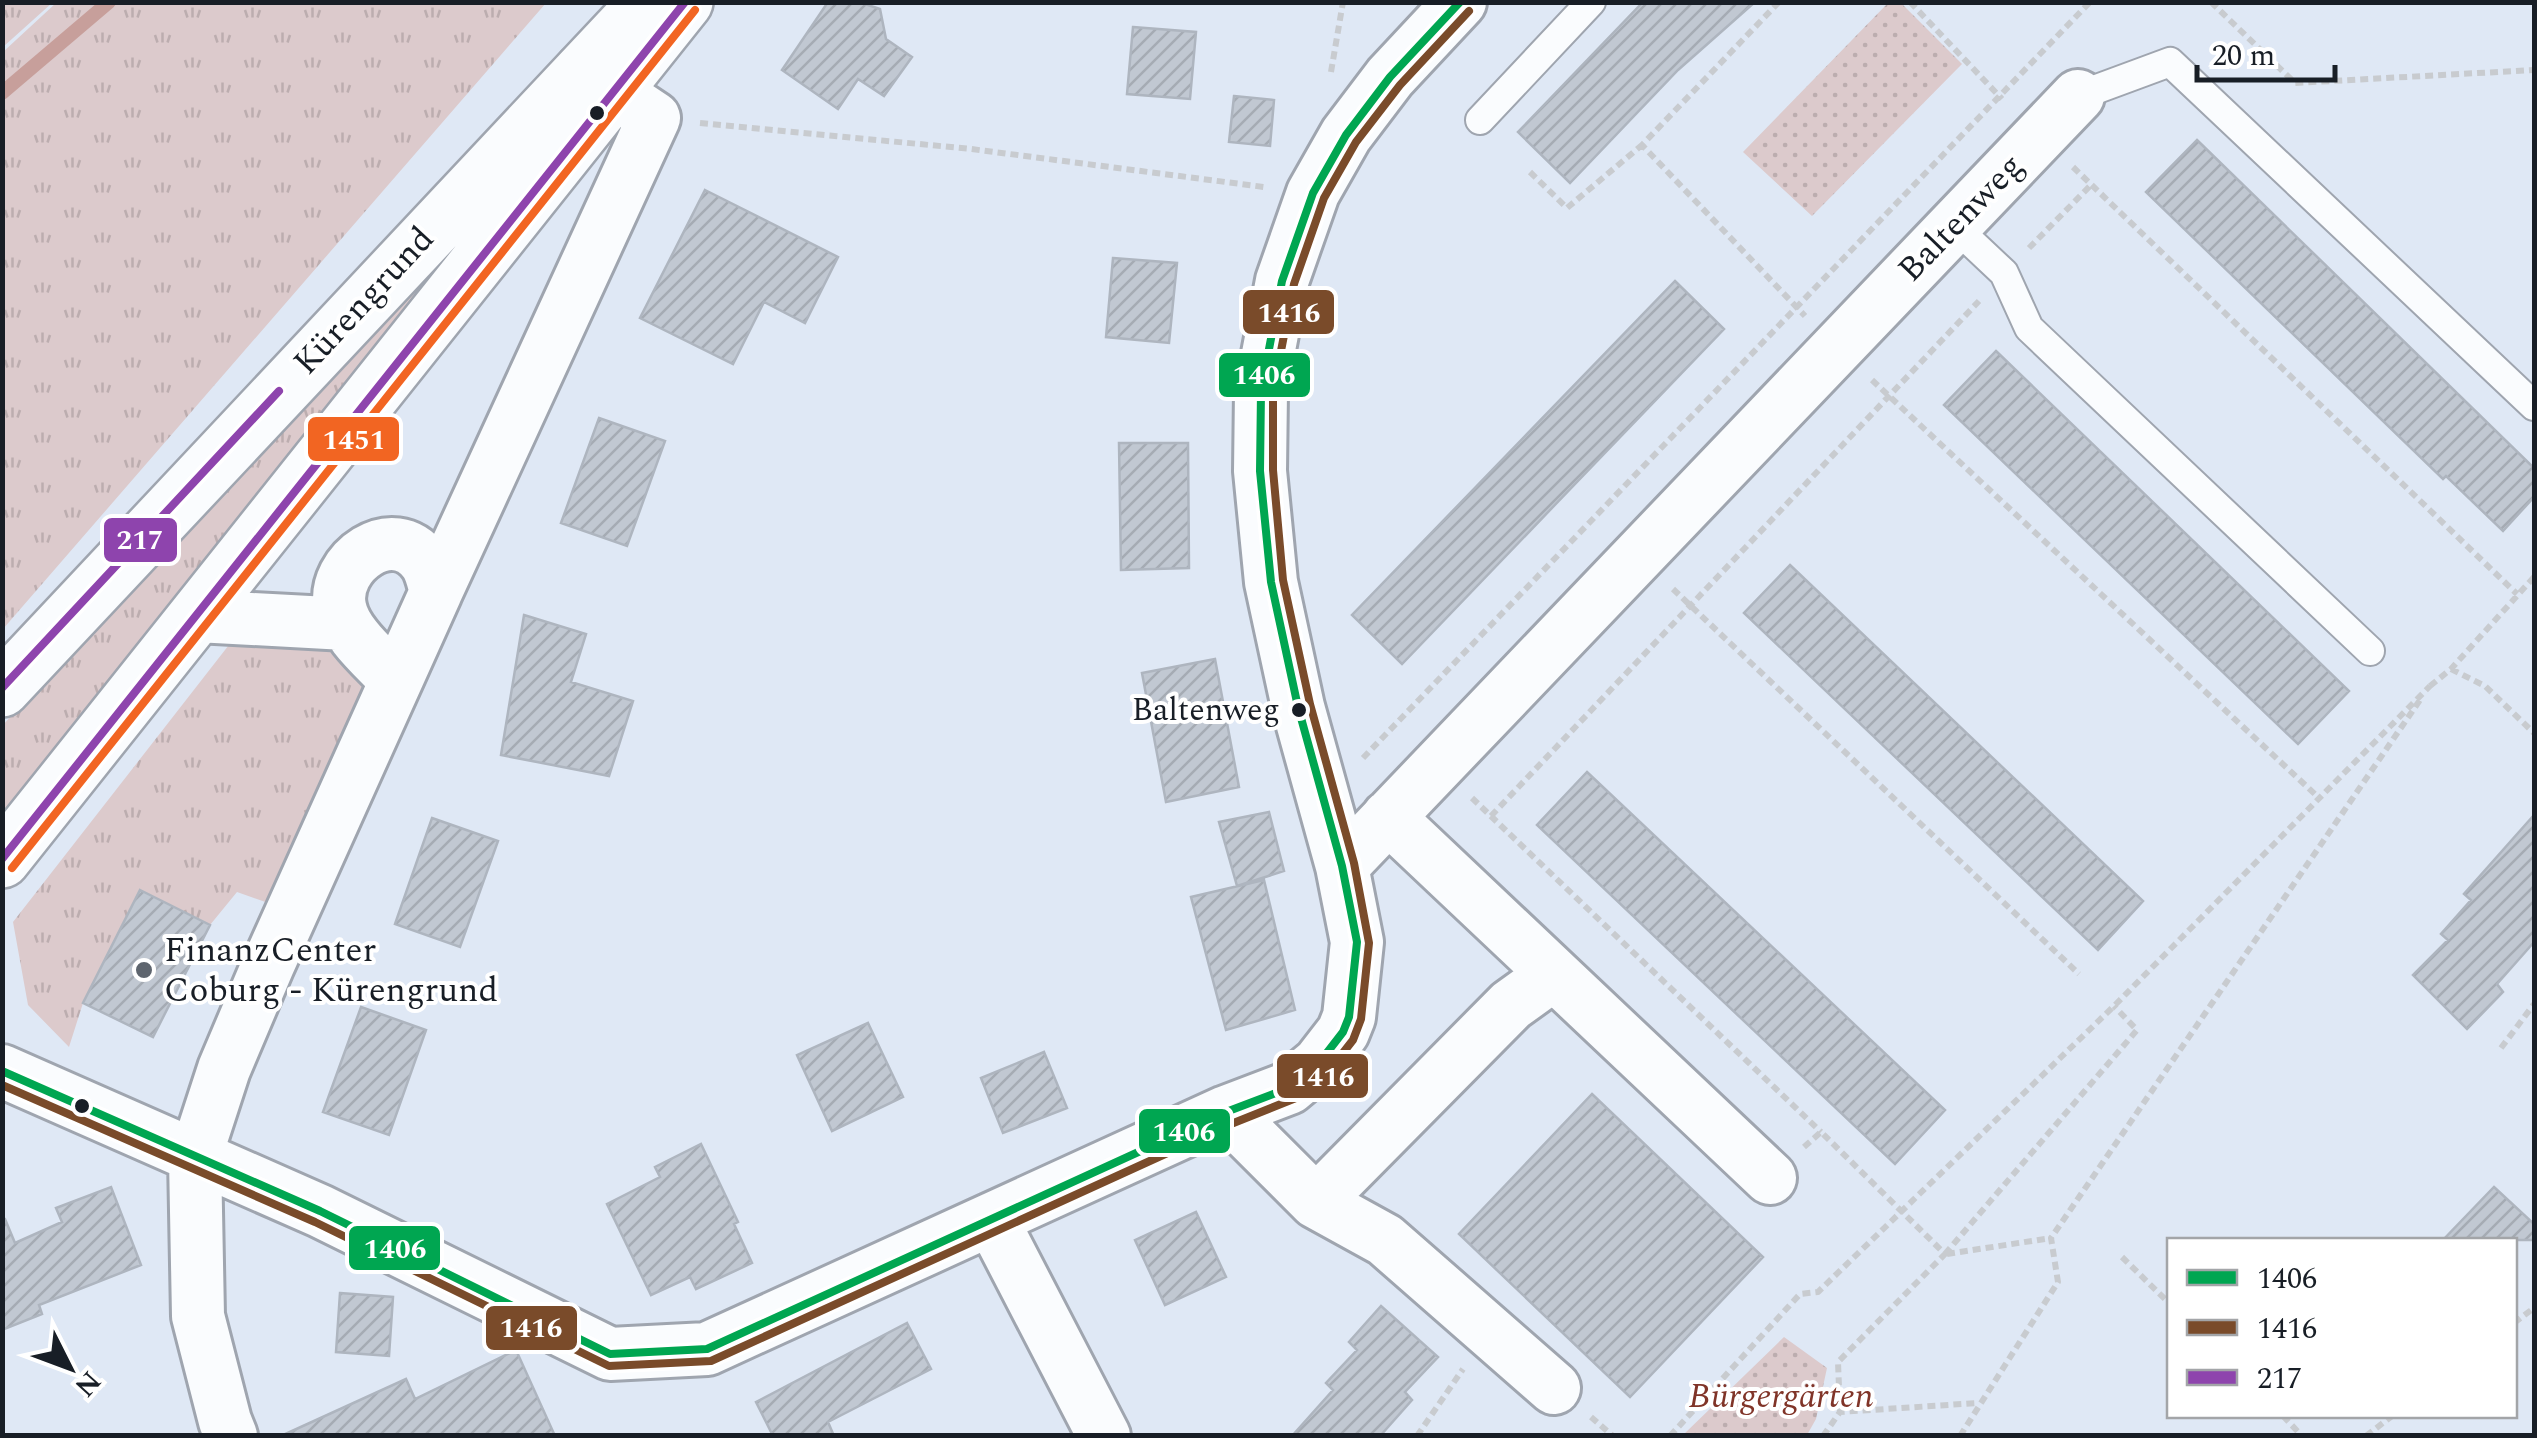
<svg xmlns="http://www.w3.org/2000/svg" width="2537" height="1438" font-family="Spectral,serif">
<style>
.grass{fill:url(#grass-tufts)}
.park{fill:url(#park-dots)}
.lines{fill:none;stroke-linecap:round;stroke-linejoin:round}
.stream{stroke:#c79f9b;stroke-width:14}
.building{fill:url(#building-hatch);stroke:#aeb5bf;stroke-width:2.5}
.service-casing{stroke:#9fa5af;stroke-width:32}
.minor-casing{stroke:#9fa5af;stroke-width:58}
.secondary-casing{stroke:#9fa5af;stroke-width:60}
.path{stroke:#c8cbcf;stroke-width:6;stroke-dasharray:8 5;stroke-linecap:butt}
.service{stroke:#fafcfe;stroke-width:28}
.minor{stroke:#fafcfe;stroke-width:52}
.secondary{stroke:#fafcfe;stroke-width:55}
.bus-1-casing{stroke:#fff;stroke-width:15}
.bus-2-casing{stroke:#fff;stroke-width:15}
.bus-3-casing{stroke:#fff;stroke-width:15}
.bus-4-casing{stroke:#fff;stroke-width:15}
.bus-1{stroke:#00a651;stroke-width:8}
.bus-2{stroke:#7a4b2a;stroke-width:8}
.bus-3{stroke:#8e44ad;stroke-width:8}
.bus-4{stroke:#f26522;stroke-width:8}
.bus-dot{fill:#181e26;stroke:#fff;stroke-width:4}
.poi-dot{fill:#5e656e;stroke:#fff;stroke-width:4}
.labels{text-anchor:middle;dominant-baseline:central;stroke-width:8;stroke-linejoin:round;paint-order:stroke}
.bus-label{font-size:32px;fill:#181e26;stroke:#fff;text-anchor:end}
.street-label{font-size:35px;fill:#181e26;stroke:#fff}
.poi-label{font-size:35px;fill:#181e26;stroke:#fff;text-anchor:start}
.park-label{font-size:35px;font-style:italic;fill:#803428;stroke:#fff}
.line-badge{stroke:#fff;stroke-width:4}
.badge-label{font-size:28px;text-anchor:middle;font-weight:bold;fill:#fff}
</style>
<defs>
<pattern id="grass-tufts" width="24" height="20" patternUnits="userSpaceOnUse" patternTransform="scale(2.5)"><rect width="24" height="20" fill="#dccacc"/><path d="M3 7l-1-3M5 7V3M7 7l1-3M15 17l-1-3M17 17v-4M19 17l1-3" fill="none" stroke="#bcadaf"/></pattern>
<pattern id="park-dots" width="8" height="8" patternUnits="userSpaceOnUse" patternTransform="scale(2.5)"><rect width="8" height="8" fill="#dccacc"/><path d="M2 2h.1M6 6h.1" fill="none" stroke="#bcadaf" stroke-width="1.8" stroke-linecap="round"/></pattern>
<pattern id="building-hatch" width="6" height="6" patternUnits="userSpaceOnUse" patternTransform="scale(2.5)"><rect width="6" height="6" fill="#c1c8d2"/><path d="M-1 1l2-2M0 6l6-6M5 7l2-2" fill="none" stroke="#a5abb4"/></pattern>
</defs>
<rect width="100%" height="100%" fill="#dfe8f5"/>
<!-- grass -->
<path class="grass" d="M3,2H52V3L3,47Z
M56,3H546L3,629V52Z
M496,196L3,826V725L193,512Z
M232,641L348,648L372,700L274,905L237,892L210,925L140,890L83,1003L69,1047L28,1005L13,922Z"/>
<!-- park -->
<path class="park" d="M1888,3H1901L1962,64L1812,216L1743,152Z
M1784,1337L1827,1368L1816,1419L1807,1435H1683Z"/>
<g class="lines">
<!-- stream -->
<path class="stream" d="M2,93L109,2"/>
</g>
<!-- building -->
<path class="building" d="M828,2H859L880,9L886,39L912,57L884,96L858,79L838,109L782,70Z
M1643,2H1755L1678,70L1570,183L1518,132Z
M1133,27L1196,32L1190,99L1127,94Z
M1234,96L1274,100L1270,146L1229,142Z
M2197,140L2534,468V497L2503,531L2446,476L2443,479L2146,192Z
M705,190L838,257L805,323L764,302L733,364L640,318Z
M1113,258L1177,263L1169,343L1106,337Z
M1675,281L1724,329L1402,664L1352,615Z
M1996,351L2349,691L2298,744L1944,405Z
M599,418L665,441L627,546L561,523Z
M1119,443H1188L1189,568L1121,570Z
M1790,565L2143,901L2098,950L1744,613Z
M524,615L586,634L571,682L633,701L609,776L501,755Z
M1215,659L1239,787L1166,802L1142,673Z
M1587,772L1945,1110L1895,1164L1537,825Z
M1269,812L1284,871L1237,886L1219,822Z
M2534,815V942L2497,984L2503,992L2467,1029L2413,975L2448,940L2441,934L2471,900L2464,894Z
M432,818L498,841L460,947L395,924Z
M1264,880L1295,1010L1226,1030L1191,897Z
M140,890L210,925L153,1037L83,1003Z
M361,1007L426,1030L389,1135L323,1112Z
M868,1023L903,1097L832,1131L797,1055Z
M1044,1052L1067,1108L1003,1133L981,1078Z
M1592,1094L1763,1257L1630,1397L1459,1234Z
M701,1144L738,1222L734,1224L752,1263L696,1289L690,1277L651,1295L607,1204L660,1177L655,1167Z
M111,1187L141,1265L39,1305L42,1314L2,1330V1219H5L15,1243L62,1222L56,1208Z
M2494,1187L2534,1224V1240H2443Z
M1196,1212L1226,1277L1165,1305L1135,1240Z
M340,1293L393,1297L389,1356L336,1352Z
M1381,1306L1438,1357L1405,1392L1412,1400L1380,1436H1292L1333,1390L1326,1383L1357,1350L1349,1342Z
M907,1323L931,1369L828,1422L834,1436H773L756,1402Z
M516,1350L555,1436H281L406,1379L415,1399Z"/>
<g class="lines">
<!-- service casing -->
<g class="service-casing">
<path id="service" d="M2078,96L2170,62L2534,406
M1480,120L1591,2
M1954,226L2004,273L2029,328L2370,651"/>
</g>
<!-- minor casing -->
<g class="minor-casing">
<path id="minor" d="M436,592L654,118L582,70
M197,616L346,624
M1388,817L1770,1178
M1342,866L2078,96
M2,1071L320,1211L610,1354L707,1349L1226,1112L1289,1088L1319,1063L1343,1032L1349,1017L1357,942L1342,866L1298,707L1271,582L1260,471L1261,391L1282,281L1313,193L1346,135L1390,77L1460,2
M1226,1112L1316,1202L1385,1240L1554,1388
M1316,1202L1511,1005L1554,974
M992,1220L1104,1436
M231,1436L225,1421L198,1316L195,1158L224,1069L268,965L396,681C379,661 345,635 340,607C331,563 393,518 425,562C431,570 433,582 436,592L396,681"/>
</g>
<!-- secondary casing -->
<g class="secondary-casing">
<path id="secondary" d="M2,689L647,2
M2,860L685,2"/>
</g>
<!-- path -->
<path class="path" d="M1779,2L1642,145L1805,316
M1910,2L2002,99
M2211,2L2295,83L2534,70
M1331,72L1343,2
M700,123L971,149L1264,187
M2073,167L2517,594
M1530,172L1567,208L1642,145
M2029,248L2091,185
M1872,380L2318,797
M1673,589L2079,974
M2451,669L2485,686L2534,733
M2430,686L2451,669L2534,577
M1363,758L2090,2
M1472,798L1821,1132
M1491,816L1979,301
M2501,1048L2534,1004
M1804,1147L1821,1132L1945,1254L1838,1362L1840,1412
M1945,1254L2137,1030L2114,1006
M1947,1254L2051,1238
M2122,1257L2170,1304
M2514,1323L2534,1308
M2283,1416L2302,1436
M1591,1417L1613,1436
M1417,1436L1463,1369
M1670,1436L1800,1294L1818,1292L2114,1006L2430,686
M1823,1436L1840,1412L1978,1403
M1960,1436L2058,1282L2051,1238L2420,700
M2366,1436L2392,1416"/>
<!-- service -->
<use href="#service" class="service"/>
<!-- minor -->
<use href="#minor" class="minor"/>
<!-- secondary -->
<use href="#secondary" class="secondary"/>
<!-- bus-1 casing -->
<g class="bus-1-casing">
<path id="bus-1" d="M2,1071L320,1211L610,1354L707,1349L1226,1112L1289,1088L1319,1063L1343,1032L1349,1017L1357,942L1342,866L1298,707L1271,582L1260,471L1261,391L1282,281L1313,193L1346,135L1390,77L1460,2"/>
</g>
<!-- bus-2 casing -->
<g class="bus-2-casing">
<path id="bus-2" d="M2,1085L315,1222L609,1366L711,1361L1231,1124L1296,1098L1328,1072L1353,1040L1361,1019L1369,943L1354,863L1310,704L1283,580L1273,470V392L1294,284L1324,198L1356,142L1400,85L1469,11"/>
</g>
<!-- bus-3 casing -->
<g class="bus-3-casing">
<path id="bus-3" d="M2,688L279,391
M2,859L685,2"/>
</g>
<!-- bus-4 casing -->
<g class="bus-4-casing">
<path id="bus-4" d="M12,868L695,10"/>
</g>
<!-- bus-1 -->
<use href="#bus-1" class="bus-1"/>
<!-- bus-2 -->
<use href="#bus-2" class="bus-2"/>
<!-- bus-3 -->
<use href="#bus-3" class="bus-3"/>
<!-- bus-4 -->
<use href="#bus-4" class="bus-4"/>
</g>
<!-- markers -->
<g class="bus-dot">
<circle cx="597" cy="113" r="9"/>
<circle cx="1299" cy="710" r="9"/>
<circle cx="82" cy="1106" r="9"/>
</g>
<circle class="poi-dot" cx="144" cy="970" r="10"/>
<g class="labels">
<!-- bus labels -->
<g class="bus-label">
<text x="1280" y="710">Baltenweg</text>
</g>
<!-- street labels -->
<g class="street-label">
<text transform="translate(1961 218) rotate(-46)">Baltenweg</text>
<text transform="translate(364 301) rotate(-47)">Kürengrund</text>
</g>
<!-- poi labels -->
<g class="poi-label">
<text x="164" y="950">FinanzCenter<tspan x="164" dy="40">Coburg - Kürengrund</tspan></text>
</g>
<!-- park labels -->
<g class="park-label">
<text x="1781" y="1396">Bürgergärten</text>
</g>
</g>
<g class="line-badge">
<rect x="1241" y="288" width="95" height="48" rx="10" fill="#7a4b2a"/>
<rect x="1217" y="351" width="95" height="48" rx="10" fill="#00a651"/>
<rect x="306" y="415" width="95" height="48" rx="10" fill="#f26522"/>
<rect x="102" y="516" width="77" height="48" rx="10" fill="#8e44ad"/>
<rect x="1275" y="1052" width="95" height="48" rx="10" fill="#7a4b2a"/>
<rect x="1137" y="1107" width="95" height="48" rx="10" fill="#00a651"/>
<rect x="347" y="1224" width="95" height="48" rx="10" fill="#00a651"/>
<rect x="484" y="1304" width="95" height="48" rx="10" fill="#7a4b2a"/>
</g>
<g class="badge-label">
<text x="1289" y="322">1416</text>
<text x="1264" y="384">1406</text>
<text x="354" y="449">1451</text>
<text x="140" y="549">217</text>
<text x="1323" y="1086">1416</text>
<text x="1184" y="1141">1406</text>
<text x="395" y="1258">1406</text>
<text x="531" y="1337">1416</text>
</g>
<!-- border -->
<rect width="2537" height="1438" fill="none" stroke="#181e26" stroke-width="10"/>
<!-- legend -->
<rect x="2167" y="1238" width="350" height="180" fill="#ffffff" stroke="#a3a5a8" stroke-width="2.5"/>
<rect x="2187" y="1270" width="50" height="15" fill="#00a651" stroke="#a3a5a8" stroke-width="2.5"/>
<text x="2257" y="1288" font-size="30" fill="#181e26">1406</text>
<rect x="2187" y="1320" width="50" height="15" fill="#7a4b2a" stroke="#a3a5a8" stroke-width="2.5"/>
<text x="2257" y="1338" font-size="30" fill="#181e26">1416</text>
<rect x="2187" y="1370" width="50" height="15" fill="#8e44ad" stroke="#a3a5a8" stroke-width="2.5"/>
<text x="2257" y="1388" font-size="30" fill="#181e26">217</text>
<!-- north arrow -->
<g transform="translate(70 1368) rotate(132)" stroke="#ffffff" stroke-width="8" paint-order="stroke">
<path d="M0-8L18 38L0 25L-18 38Z" fill="#181e26"/>
<text y="-15" font-size="28" font-weight="bold" text-anchor="middle" fill="#181e26">N</text>
</g>
<!-- scale -->
<path d="M2197 65v15h138v-15" fill="none" stroke="#181e26" stroke-width="5"/>
<text x="2212" y="65" font-size="30" fill="#181e26" stroke="#ffffff" stroke-width="8" paint-order="stroke">20 m</text>
</svg>
